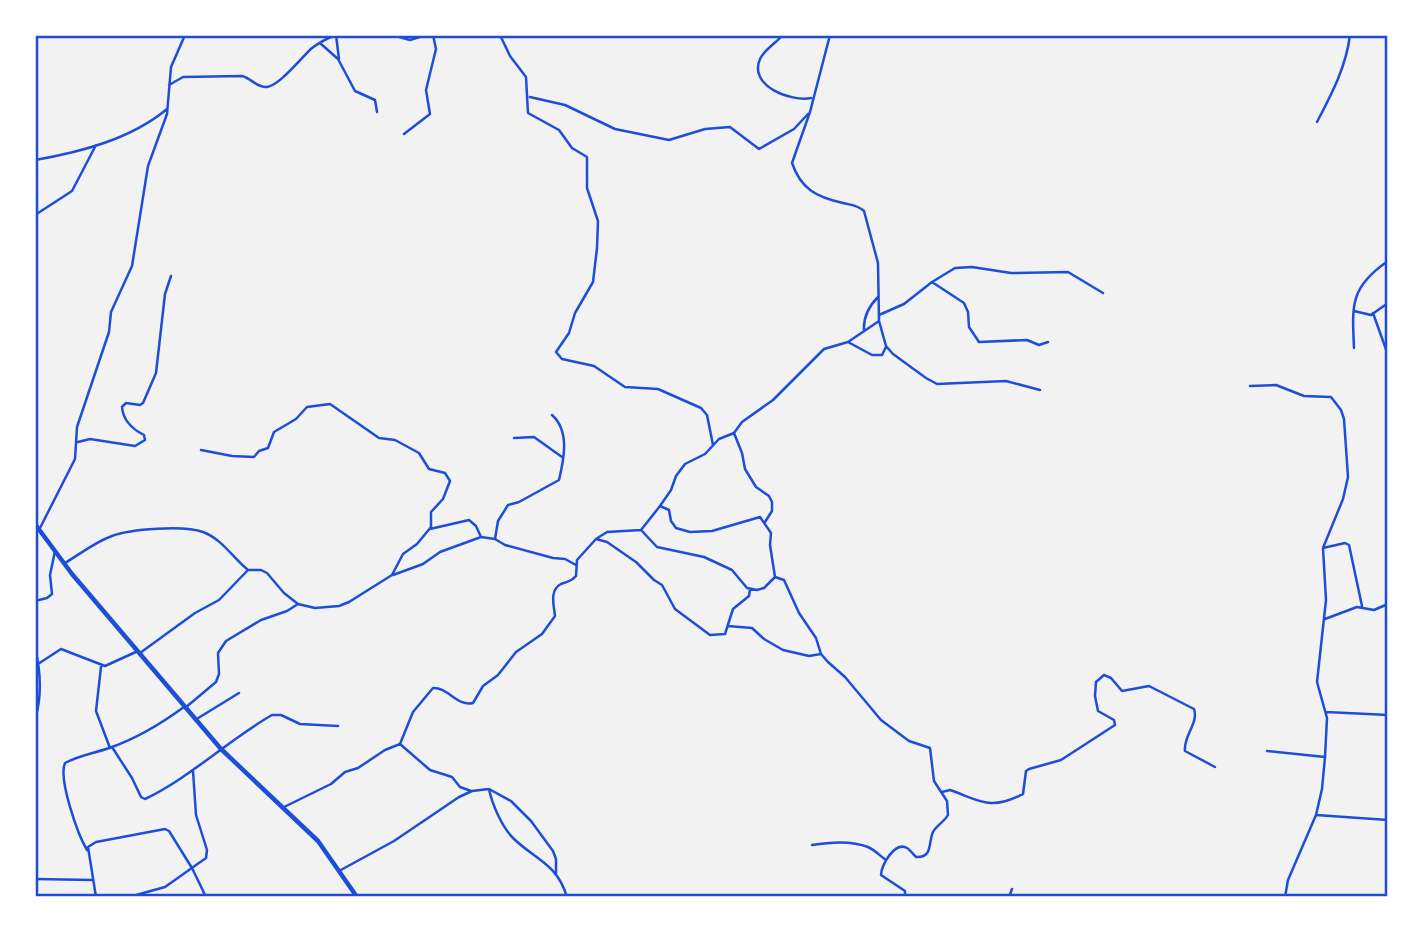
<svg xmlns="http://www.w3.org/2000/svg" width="1423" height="932" font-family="'Space Grotesk',sans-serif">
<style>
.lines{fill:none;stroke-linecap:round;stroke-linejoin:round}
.stream{stroke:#bfd3fe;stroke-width:2}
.minor{stroke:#1d4ed8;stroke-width:2.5}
.secondary{stroke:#1d4ed8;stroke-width:4.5}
.neatline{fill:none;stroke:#1d4ed8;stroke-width:2.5}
</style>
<rect width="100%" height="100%" fill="#f2f2f2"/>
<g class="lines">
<!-- stream -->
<path class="stream" d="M35,819L37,818"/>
<!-- minor -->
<path class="minor" d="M336,35L339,59
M392,35L410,40L426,35
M500,35L510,56L526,77L528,113L559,130L572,148L587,157V188L598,221L597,248L593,282L575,313L569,333L556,352L562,359L594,366L625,387L658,389L701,408L707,415L713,445
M783,35C777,42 764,50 760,59C748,86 791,102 811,98
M830,35L810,112L792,163C801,189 816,197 843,203C851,205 858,205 864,211L878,263L879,321L886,346L893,354L926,378L937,384L1006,381L1040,390
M320,43L338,59L355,91L375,100L377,112
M169,85L183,77L242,76C251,78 257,88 267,87C279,86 302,57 312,48C320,42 328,38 336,35
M530,97L565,105L615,129L669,140L705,129L730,127L759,149L794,129L808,114
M1317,122C1332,93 1346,67 1350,35
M404,134L430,114L426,90L436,49L433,35
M35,160C81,152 131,139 167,109
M35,215L72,191L96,145
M932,282L964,303L968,312L969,327L979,342L1027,340L1039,345L1048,342
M1354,311L1371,315L1388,303
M1373,313L1388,355
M879,315L904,304L932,282L955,268L972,267L1011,273L1068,272L1103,293
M864,331C863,317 868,307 878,297
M848,342L872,355H882L886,347
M1354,348C1352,305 1350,287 1388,261
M1250,386L1276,385L1304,396L1331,397L1341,410L1344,419L1348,477L1343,499L1323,548L1326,600L1317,682L1327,718L1325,757L1322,789L1316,815L1288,880L1285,897
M734,433L742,453L745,469L756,487L769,496L772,502V511L765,522
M514,438L534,437L562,457
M78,442L90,439L135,446L145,440L144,435C132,429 123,420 122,407L126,403L140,405L143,403L156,373L165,294L171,276
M660,506L671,490L676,476L685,464L705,454L719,439L734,433L742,422L773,400L824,349L848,342L879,321
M40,528L75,459L77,427L109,332L111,312L132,266L148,166L167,114L171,67L185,35
M430,529L469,520L476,526L481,537
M641,530L660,506L669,510L671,521L676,528L690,532L712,531L760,517L771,533L770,545L775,577
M495,539L498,521L508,505L519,502L559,480C564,459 570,431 552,415
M596,539L607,542L636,562L654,580L662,585L675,609L710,635L725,634L733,609L749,596L750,589
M1323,548L1345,543L1349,545L1362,606
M65,563C80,554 95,542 112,536C130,529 184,525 203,532C222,539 233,558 248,570
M393,575L423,564L440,552L481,537L495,539L505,545L553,558L565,559L576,565
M35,601L47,598L52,594L50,575L55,551
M1325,619L1357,607L1374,610L1388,604
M728,626L752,628L764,639L783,650L809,656L821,654
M35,648C41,672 42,696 35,720
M140,653L195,613L219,600L248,570H261L267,573L284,593L298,604L315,608L339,606L349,602L392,575L403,554L417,544L431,527V512L443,499L450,481L445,473L429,469L419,453L395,440L379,438L330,404L307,407L296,419L274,432L268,448L259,451L254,457L232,456L201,450
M38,664L61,649L105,666L138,651
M101,667L96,711L110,748
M185,708L216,682L219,674L218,653L226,641L261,620L287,611L298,604
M1326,712L1388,715
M195,720L239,693
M400,744L430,770L452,777L460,787L471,791
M112,747L132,778L141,797L145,799C191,777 228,740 272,715H281L300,724L338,726
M1267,751L1325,757
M489,789C492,804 502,827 513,838C534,859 557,863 567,897
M942,792L950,790C981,801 990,811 1023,794L1026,771L1029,769L1061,760L1115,725L1114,720L1098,711L1095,696L1096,682L1104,675L1111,678L1122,691L1149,686L1194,709C1199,723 1183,736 1185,751L1215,767
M284,807L331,784L345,772L358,768L385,750L400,744L413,712L433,688C448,687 457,707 473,703L483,686L498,675L516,652L542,634L555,616C554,606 549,590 561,584C568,581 571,582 576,576L577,560L596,539L607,532L641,530L657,547L704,557L732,570L747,588L757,590L764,588L775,577L784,580L799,613L816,638L821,654L828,662L845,677L881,720L909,741L930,748L934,781L947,801L948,815C944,822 936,826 933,832C928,843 933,858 916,857C915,856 908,848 907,848C895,841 881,865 881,875L905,891V897
M1316,815L1388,820
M812,845C830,842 851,840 868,847C875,850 880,856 886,860
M87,850C78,835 58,779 65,763C80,755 96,753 112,747C137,738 162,723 184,707
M339,871L394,841L459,797L472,791L489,789L511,801L531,821L553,851L556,859V874
M35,879L93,880
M96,897L88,847L96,842L165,829L169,831L192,868L206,897
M129,897L165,887L206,858L207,850L196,815L193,771
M1009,897L1012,889"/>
<!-- secondary -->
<path class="secondary" d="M35,524L72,574L221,749L318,841L357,897"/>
</g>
<!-- border -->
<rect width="1423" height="932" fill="none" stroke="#ffffff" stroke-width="74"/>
<rect x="37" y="37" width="1349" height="858" class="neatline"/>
</svg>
